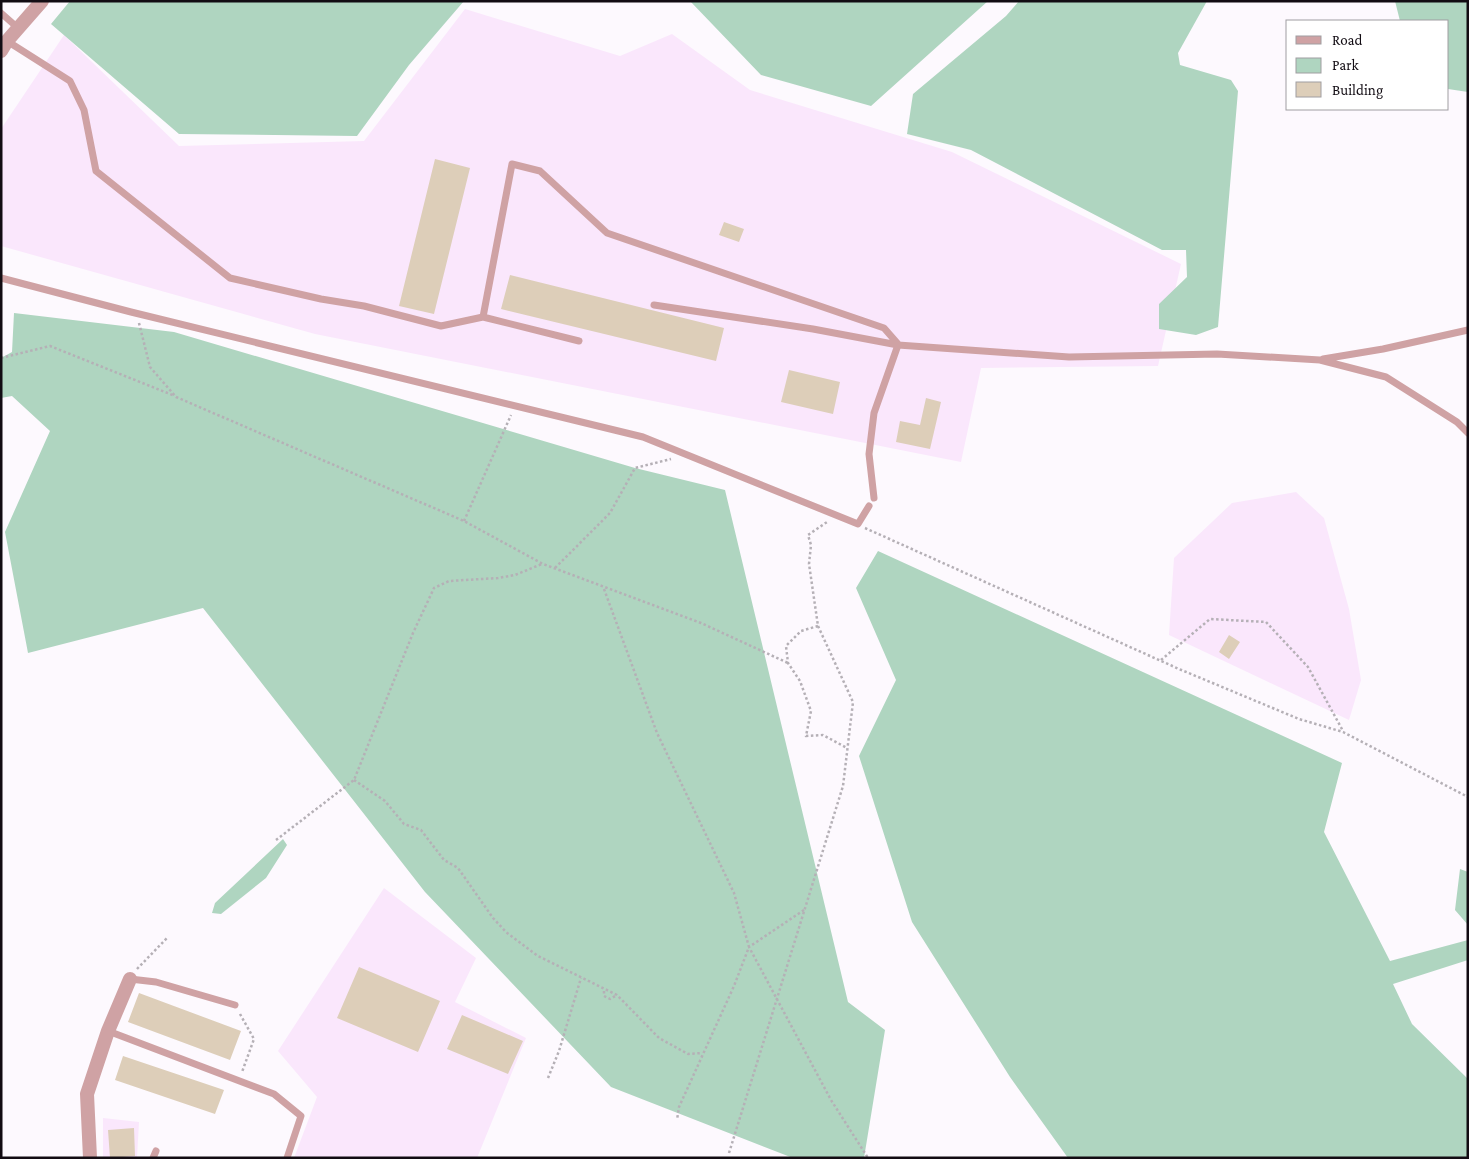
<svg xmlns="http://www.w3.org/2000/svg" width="1469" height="1159" font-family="'Crimson Pro',serif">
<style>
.built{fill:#fae7fc}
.green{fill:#afd5c0}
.building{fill:#ddceb9}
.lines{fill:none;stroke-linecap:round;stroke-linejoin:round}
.path{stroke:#b5b0b6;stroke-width:2.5;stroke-dasharray:2.5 2.5;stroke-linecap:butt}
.service{stroke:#cfa2a4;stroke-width:7}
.minor{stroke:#cfa2a4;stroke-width:14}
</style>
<rect width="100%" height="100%" fill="#fdf9fe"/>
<!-- built -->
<path class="built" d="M465,9L620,56L672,34L750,90L952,152L1181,264L1158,366L981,368L961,462L315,334L1,246V129L64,35L179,146L364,141Z
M1296,492L1324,518L1349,609L1361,680L1349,720L1169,635L1174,558L1232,503Z
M384,888L476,958L455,1002L526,1038L477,1158H294L317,1097L278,1051Z
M103,1118L139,1122L137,1158H103Z"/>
<!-- green -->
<path class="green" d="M70,1H464L409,65L357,136L179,134L51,24Z
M690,1H988L871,106L761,75Z
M1019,1H1207L1178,53L1180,65L1231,80L1238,91L1218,327L1196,335L1159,329V304L1187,277L1186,250H1162L971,150L907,134L913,94L1006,16Z
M1395,1H1468V92L1448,89V21H1400Z
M14,313L174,332L635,468L725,490L848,1002L885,1030L864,1158H793L611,1087L425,892L203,608L28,653L5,532L50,431L12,396L1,398V358L12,352Z
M878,551L1342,763L1324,832L1390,961L1468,940V960L1393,984L1412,1024L1468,1079V1158H1068L1010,1077L912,922L859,756L896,680L856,588Z
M283,839L287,845L266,878L221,914L212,913L215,903Z
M1460,869L1468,872V925L1455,910Z"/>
<!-- building -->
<path class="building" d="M435,159L470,168L434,314L399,306Z
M724,222L744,229L739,242L719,235Z
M510,275L724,328L716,361L501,309Z
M789,370L840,382L833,414L781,402Z
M926,398L941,402L930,449L896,442L900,421L920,425Z
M1229,635L1240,642L1229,659L1219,652Z
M359,967L440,1001L418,1052L337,1018Z
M139,993L241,1031L230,1060L128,1022Z
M462,1015L523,1041L508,1074L447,1049Z
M123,1056L224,1090L215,1114L115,1080Z
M134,1128L135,1156L110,1158L108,1130Z"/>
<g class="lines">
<!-- path -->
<path class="path" d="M139,323L150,367L176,397L464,521L543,564L701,623L788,663
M1,358L50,346L175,396
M464,521L511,415
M865,528L1179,669L1299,719L1343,732L1468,797
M555,568L610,513L635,468L671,459
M604,589L657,733L734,893L749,947L734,986L679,1107L677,1120
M818,626L801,631L786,646L788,663L800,681L811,711L806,736L823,735L847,748
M1161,660L1210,619L1266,622L1308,667L1343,731
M354,780L385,801L404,824L421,830L444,860L458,868L493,918L506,932L538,956L617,995L659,1038L688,1054L702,1053
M276,840L354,780L413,633L434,588L449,581L498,578L515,575L542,564
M804,910L749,947L831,1100L868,1158
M137,969L167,938
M604,991V996L610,999L617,995
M240,1014L254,1039L242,1072
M548,1078L559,1051L581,978
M729,1153L843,786L853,702L818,626L809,564L811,545L808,535L827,522"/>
<!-- service -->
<path class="service" d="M1,13L18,28
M7,41L70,81L84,110L96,171L230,278L321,299L364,306L441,326L483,317L579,341
M1,278L131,312L643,437L858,524L869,506
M654,305L813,329L898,345L1069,357L1217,354L1320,360L1386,377L1457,422L1468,433
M483,317L512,164L540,171L607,233L884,328L898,344
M1323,359L1383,349L1468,330
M874,498L869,454L874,413L898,345
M130,979L156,982L235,1005
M108,1031L274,1094L301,1116L287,1158
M153,1158L156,1151"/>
<!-- minor -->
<path class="minor" d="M1,51L7,41L42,1
M90,1158L87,1094L108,1031L130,979"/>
</g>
<!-- border -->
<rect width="1469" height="1159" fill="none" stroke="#120c13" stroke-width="5"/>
<!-- legend -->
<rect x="1286" y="20" width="162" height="90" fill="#ffffff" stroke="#a09ea1"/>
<rect x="1296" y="36" width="25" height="8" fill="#cfa2a4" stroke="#a09ea1"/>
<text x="1332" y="45" font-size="15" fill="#120c13">Road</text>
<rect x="1296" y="58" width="25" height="15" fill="#afd5c0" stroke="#a09ea1"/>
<text x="1332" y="70" font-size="15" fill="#120c13">Park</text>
<rect x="1296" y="82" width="25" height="15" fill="#ddceb9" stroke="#a09ea1"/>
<text x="1332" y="95" font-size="15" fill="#120c13">Building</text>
</svg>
